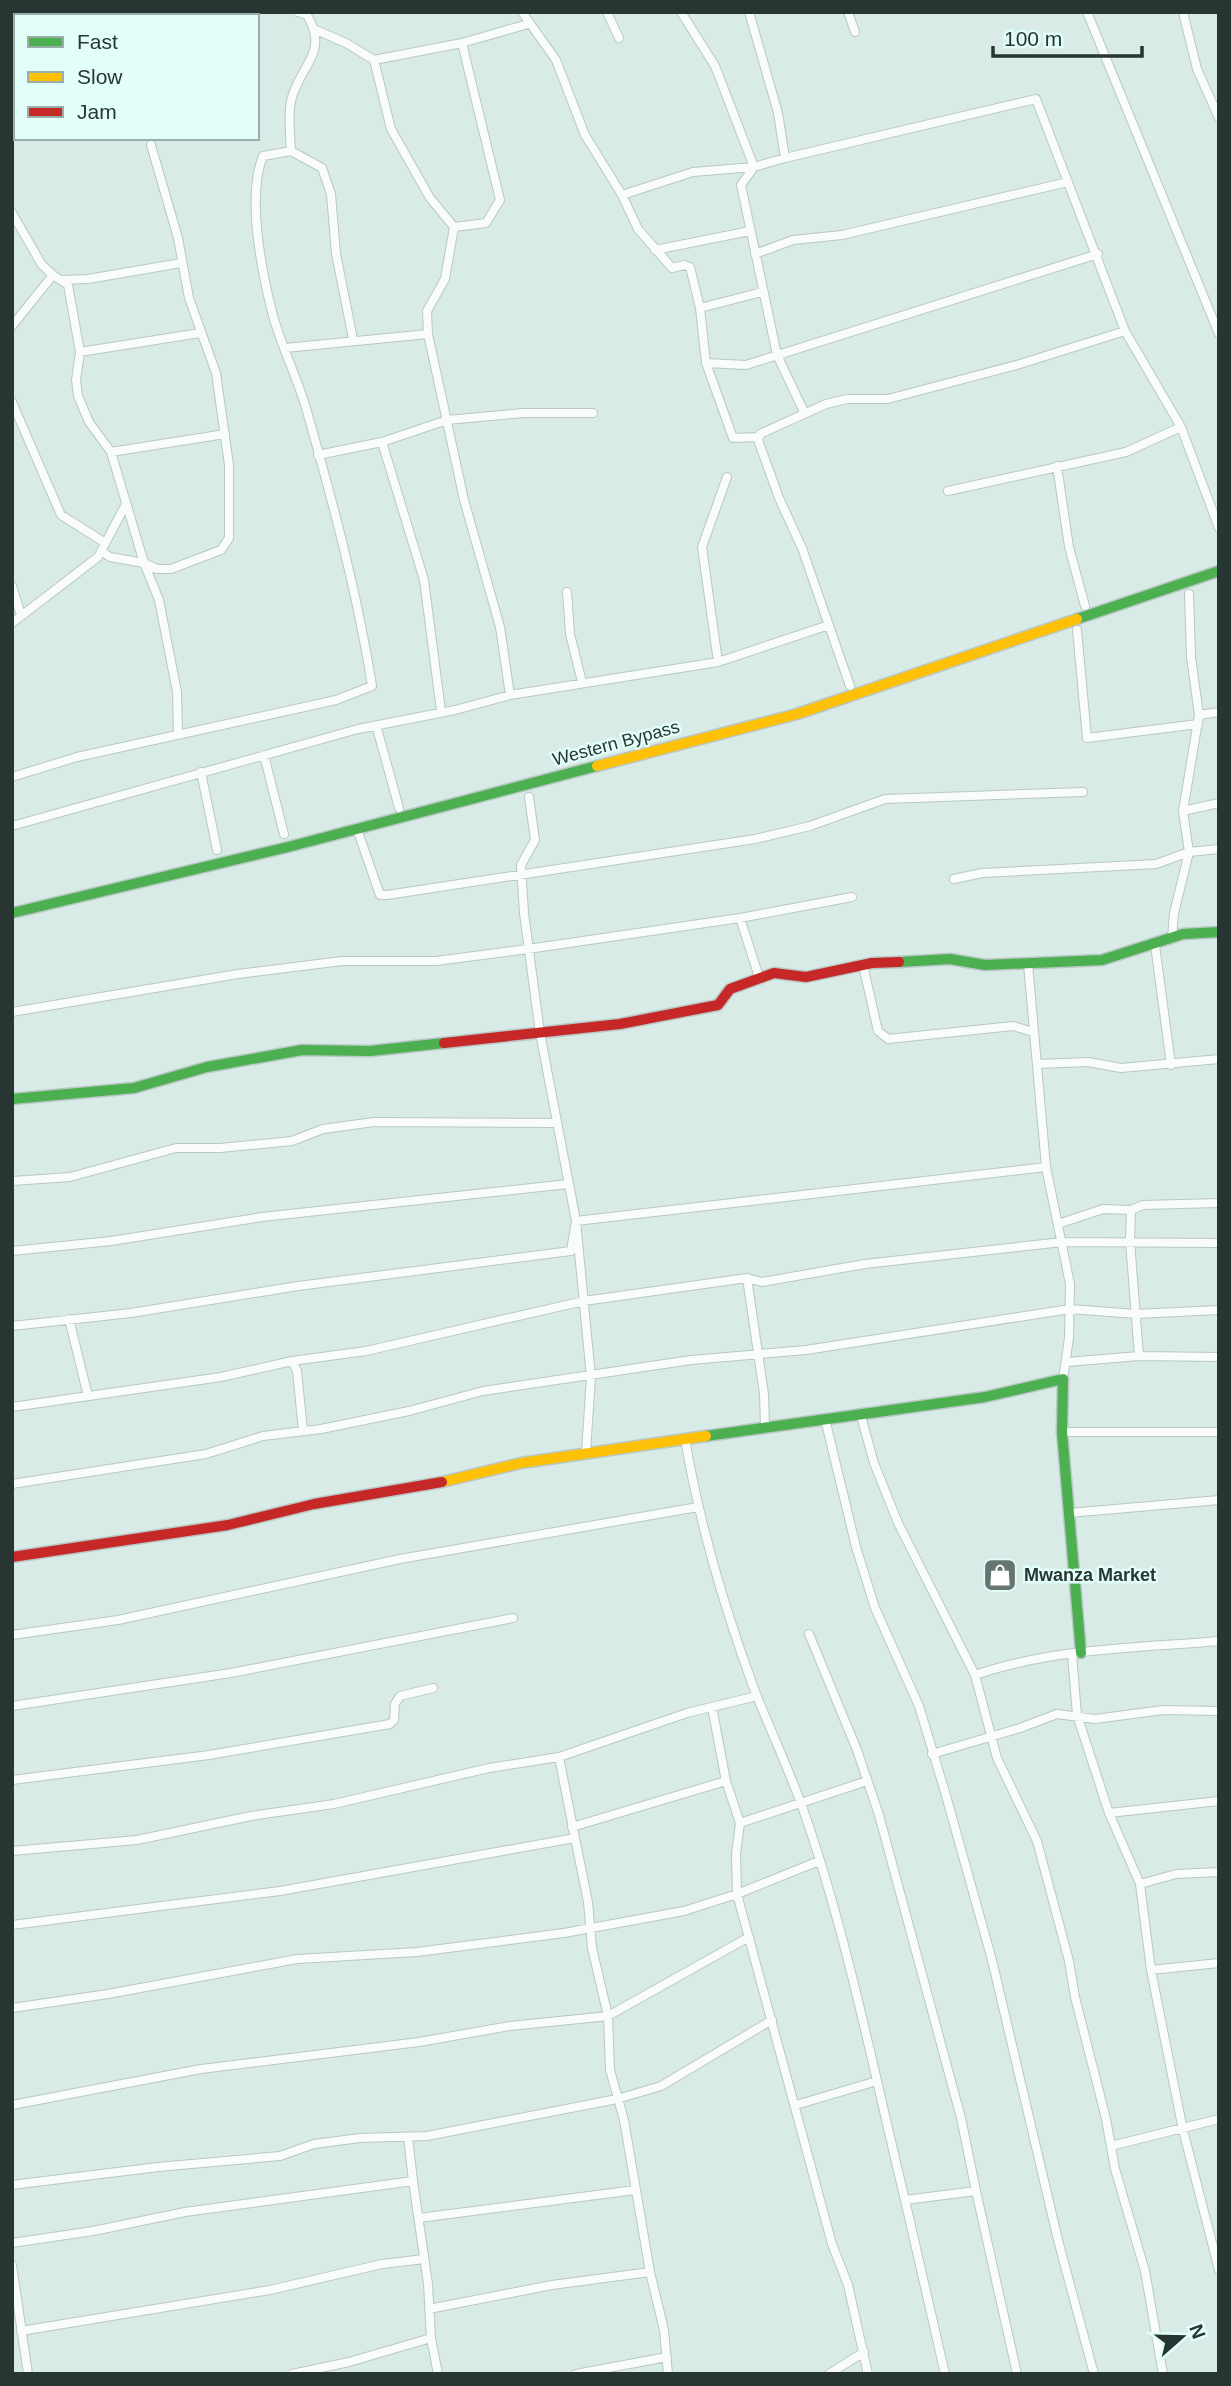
<svg xmlns="http://www.w3.org/2000/svg" width="1231" height="2386" font-family="Helvetica,sans-serif">
<style>
.lines{fill:none;stroke-linecap:round;stroke-linejoin:round}
.street-casing{stroke:#b9c8c5;stroke-width:10}
.fast-casing{stroke:#b9c8c5;stroke-width:13}
.slow-casing{stroke:#b9c8c5;stroke-width:13}
.jam-casing{stroke:#b9c8c5;stroke-width:13}
.street{stroke:#f9fcfb;stroke-width:8}
.fast{stroke:#4caf50;stroke-width:10}
.slow{stroke:#ffc107;stroke-width:10}
.jam{stroke:#c62828;stroke-width:10}
.labels{text-anchor:middle;dominant-baseline:central;stroke-width:5;stroke-linejoin:round;paint-order:stroke}
.street-label{font-size:18px;fill:#283633;stroke:#e2fef8}
.poi-label{font-size:18px;font-weight:bold;fill:#283633;stroke:#e2fef8;text-anchor:start}
</style>
<rect width="100%" height="100%" fill="#d8ebe7"/>
<g class="lines">
<!-- street casing -->
<g class="street-casing">
<path id="street" d="M522,12L556,60L585,135L622,195L638,229L672,268L684,265L690,267L700,308L706,363L733,438L758,437
M607,12L619,38
M749,12L778,113L785,158
M848,12L855,32
M1087,12L1219,334
M1183,12L1197,69L1219,118
M316,30L346,43L374,60L462,43L528,24
M374,60L391,129L430,198L454,227L445,279L427,311L428,334L464,500L500,627L510,695
M291,151L322,168L331,194L336,254L353,339
M622,195L693,172L754,167L715,66L681,12
M12,213L42,265L53,275
M454,227L486,223L500,200L462,43
M655,250L750,231
M755,254L793,240L842,235L1068,182
M61,280L88,279L181,263
M700,308L762,292
M12,326L53,275L68,285L80,352L76,380L78,396L89,422L111,452L144,563L159,600L177,692L178,734
M285,348L428,334
M80,352L200,333
M706,363L746,365L1098,254
M12,402L61,515L104,542
M805,414L777,355L741,185L754,167L785,158L1036,99L1125,331
M382,442L424,580L441,711
M111,452L225,434
M318,455L382,442L447,420L523,413H593
M1057,466L1069,547L1085,606
M948,491L1126,452L1181,427
M101,551L110,557L144,563L157,569H171L221,550L229,538V465L216,373L189,298L178,238L151,145
M12,586L21,615
M567,592L570,634L582,682
M12,623L98,557L126,504
M1077,630L1087,738L1198,724
M718,662L702,547L727,477
M850,686L802,548L779,498L758,440L760,434L826,404L847,399H888L1020,364L1125,331L1181,427L1219,528
M1199,715L1219,712
M376,725L399,808
M264,755L284,834
M201,772L217,850
M12,777L77,757L336,700L372,686C357,592 332,499 306,408C296,374 279,342 271,308C261,267 247,195 263,156L291,151C290,135 288,117 291,101C299,66 330,53 307,15L298,12
M529,797L535,840L521,865L524,913L540,1033L576,1221L591,1377L586,1452
M1183,811L1219,803
M12,826L358,729L455,710L510,695L718,662L829,625
M357,829L380,895H387L755,839L810,826L885,799L1083,792
M954,879L982,873L1156,864L1189,852L1219,849
M740,918L759,977
M1172,938L1174,913L1189,852L1183,811L1199,715L1191,657L1189,594
M1155,945L1171,1065
M1028,964L1046,1167L1070,1284L1069,1338L1063,1379
M863,965L878,1031L888,1039L1013,1026L1033,1032
M12,1012L238,974L342,961H436L528,949L740,918L852,897
M1038,1064L1088,1062L1121,1068L1219,1059
M12,1181L70,1177L176,1148H220L292,1141L323,1129L374,1122L557,1123
M1131,1210L1130,1241L1139,1356
M1058,1224L1103,1209L1131,1210L1143,1205L1219,1203
M12,1251L111,1241L262,1217L568,1184
M747,1278L764,1394L765,1427
M69,1319L88,1396
M12,1326L131,1313L298,1286L571,1251L576,1221L1046,1167
M292,1361L366,1351L584,1301L747,1278L762,1282L865,1264L1062,1242L1219,1243
M1067,1362L1139,1356L1219,1357
M12,1407L221,1377L292,1361L297,1371L303,1430
M861,1416L874,1463L898,1523L975,1675L997,1758L1037,1841L1069,1961L1075,1997L1106,2119L1115,2169L1145,2271L1163,2374
M825,1419L856,1547L875,1608L919,1706L945,1792L992,1960L1058,2240L1094,2374
M1062,1432H1219
M685,1439C700,1526 725,1611 756,1694C771,1731 788,1768 802,1806C847,1934 873,2069 905,2200L976,2191L1017,2374
M12,1484L206,1454L263,1436L321,1429L409,1411L483,1391L691,1360L806,1350L1070,1309L1136,1314L1219,1310
M1069,1513L1219,1500
M809,1634L857,1750L879,1815L961,2118L976,2191
M12,1635L118,1620L400,1559L698,1507
M1072,1654L1077,1715L1109,1813L1140,1884L1151,1970L1183,2130L1219,2270
M975,1675C1053,1648 1137,1648 1219,1641
M12,1706L231,1673L513,1618
M712,1707L726,1781L740,1823L736,1854L737,1894L832,2244L848,2285L868,2374
M932,1754L1020,1728L1057,1714L1095,1719L1163,1710L1219,1711
M559,1757L687,1713L757,1696
M12,1780L209,1755L390,1724L394,1720L395,1704L400,1696L433,1688
M1109,1813L1219,1801
M740,1823L867,1781
M572,1827L726,1781
M575,1838L588,1902L592,1948L608,2016L610,2070L624,2120L650,2272L664,2330L668,2374
M12,1851L137,1840L251,1816L334,1804L489,1768L559,1757L575,1838L280,1891L12,1925
M1140,1884L1176,1874L1219,1872
M1151,1970L1219,1963
M12,2008L108,1994L297,1959L417,1952L564,1933L684,1911L737,1894L819,1861
M12,2105L201,2069L419,2042L510,2026L608,2016L749,1937
M796,2105L877,2081
M408,2137L413,2181
M1111,2146L1219,2119
M12,2185L158,2167L280,2156L314,2144L360,2138L427,2136L617,2099L661,2086L772,2020
M905,2200L945,2374
M419,2218L635,2190
M12,2243L93,2231L185,2212L413,2181L428,2284L431,2338
M12,2265L28,2374
M429,2309L552,2285L650,2272
M21,2331L270,2290L382,2264L424,2259
M292,2374L349,2362L431,2338L438,2374
M576,2374L667,2357
M829,2374L864,2352"/>
</g>
<!-- fast casing -->
<g class="fast-casing">
<path id="fast" d="M1077,619L1219,571
M12,913L288,847L597,766
M899,962L950,959L985,965L1102,960L1183,934L1219,932
M12,1099L134,1088L207,1067L302,1050L370,1051L444,1043
M706,1436L985,1397L1063,1379L1062,1432L1081,1653"/>
</g>
<!-- slow casing -->
<g class="slow-casing">
<path id="slow" d="M597,766L797,714L1077,619
M442,1482L521,1463L706,1436"/>
</g>
<!-- jam casing -->
<g class="jam-casing">
<path id="jam" d="M444,1043L620,1024L718,1005L730,989L774,973L806,977L872,963L899,962
M12,1557L228,1525L314,1504L442,1482"/>
</g>
<!-- street -->
<use href="#street" class="street"/>
<!-- fast -->
<use href="#fast" class="fast"/>
<!-- slow -->
<use href="#slow" class="slow"/>
<!-- jam -->
<use href="#jam" class="jam"/>
</g>
<!-- icons -->
<defs>
<g id="shop-square" transform="scale(1.75)"><rect x="-9" y="-9" width="18" height="18" rx="4" fill="#667572" stroke="#e2fef8"/><path d="M-5-2.5h2.3a2.7 3.5 0 0 1 5.4 0H5L5.5 6h-11ZM-1.5-2.5h3a1.5 2.3 0 0 0-3 0Z" fill="#fff"/></g>
</defs>
<g fill-rule="evenodd">
<use href="#shop-square" x="1000" y="1575"/>
</g>
<g class="labels">
<!-- street labels -->
<g class="street-label">
<text transform="translate(616 743) rotate(-15)">Western Bypass</text>
</g>
<!-- poi labels -->
<g class="poi-label">
<text x="1024" y="1575">Mwanza Market</text>
</g>
</g>
<!-- border -->
<rect width="1231" height="2386" fill="none" stroke="#283633" stroke-width="28"/>
<!-- legend -->
<rect x="14" y="14" width="245" height="126" fill="#e2fef8" stroke="#98aea9" stroke-width="2"/>
<rect x="28" y="37" width="35" height="10" fill="#4caf50" stroke="#98aea9" stroke-width="2"/>
<text x="77" y="49" font-size="21" fill="#283633">Fast</text>
<rect x="28" y="72" width="35" height="10" fill="#ffc107" stroke="#98aea9" stroke-width="2"/>
<text x="77" y="84" font-size="21" fill="#283633">Slow</text>
<rect x="28" y="107" width="35" height="10" fill="#c62828" stroke="#98aea9" stroke-width="2"/>
<text x="77" y="119" font-size="21" fill="#283633">Jam</text>
<!-- north arrow -->
<g transform="translate(1182 2337) rotate(70)" stroke="#e2fef8" stroke-width="5" paint-order="stroke">
<path d="M0-5L12 26L0 18L-12 26Z" fill="#283633"/>
<text y="-10" font-size="19" font-weight="bold" text-anchor="middle" fill="#283633">N</text>
</g>
<!-- scale -->
<path d="M993 46v10h149v-10" fill="none" stroke="#283633" stroke-width="3.5"/>
<text x="1004" y="46" font-size="21" fill="#283633" stroke="#e2fef8" stroke-width="5" paint-order="stroke">100 m</text>
</svg>
